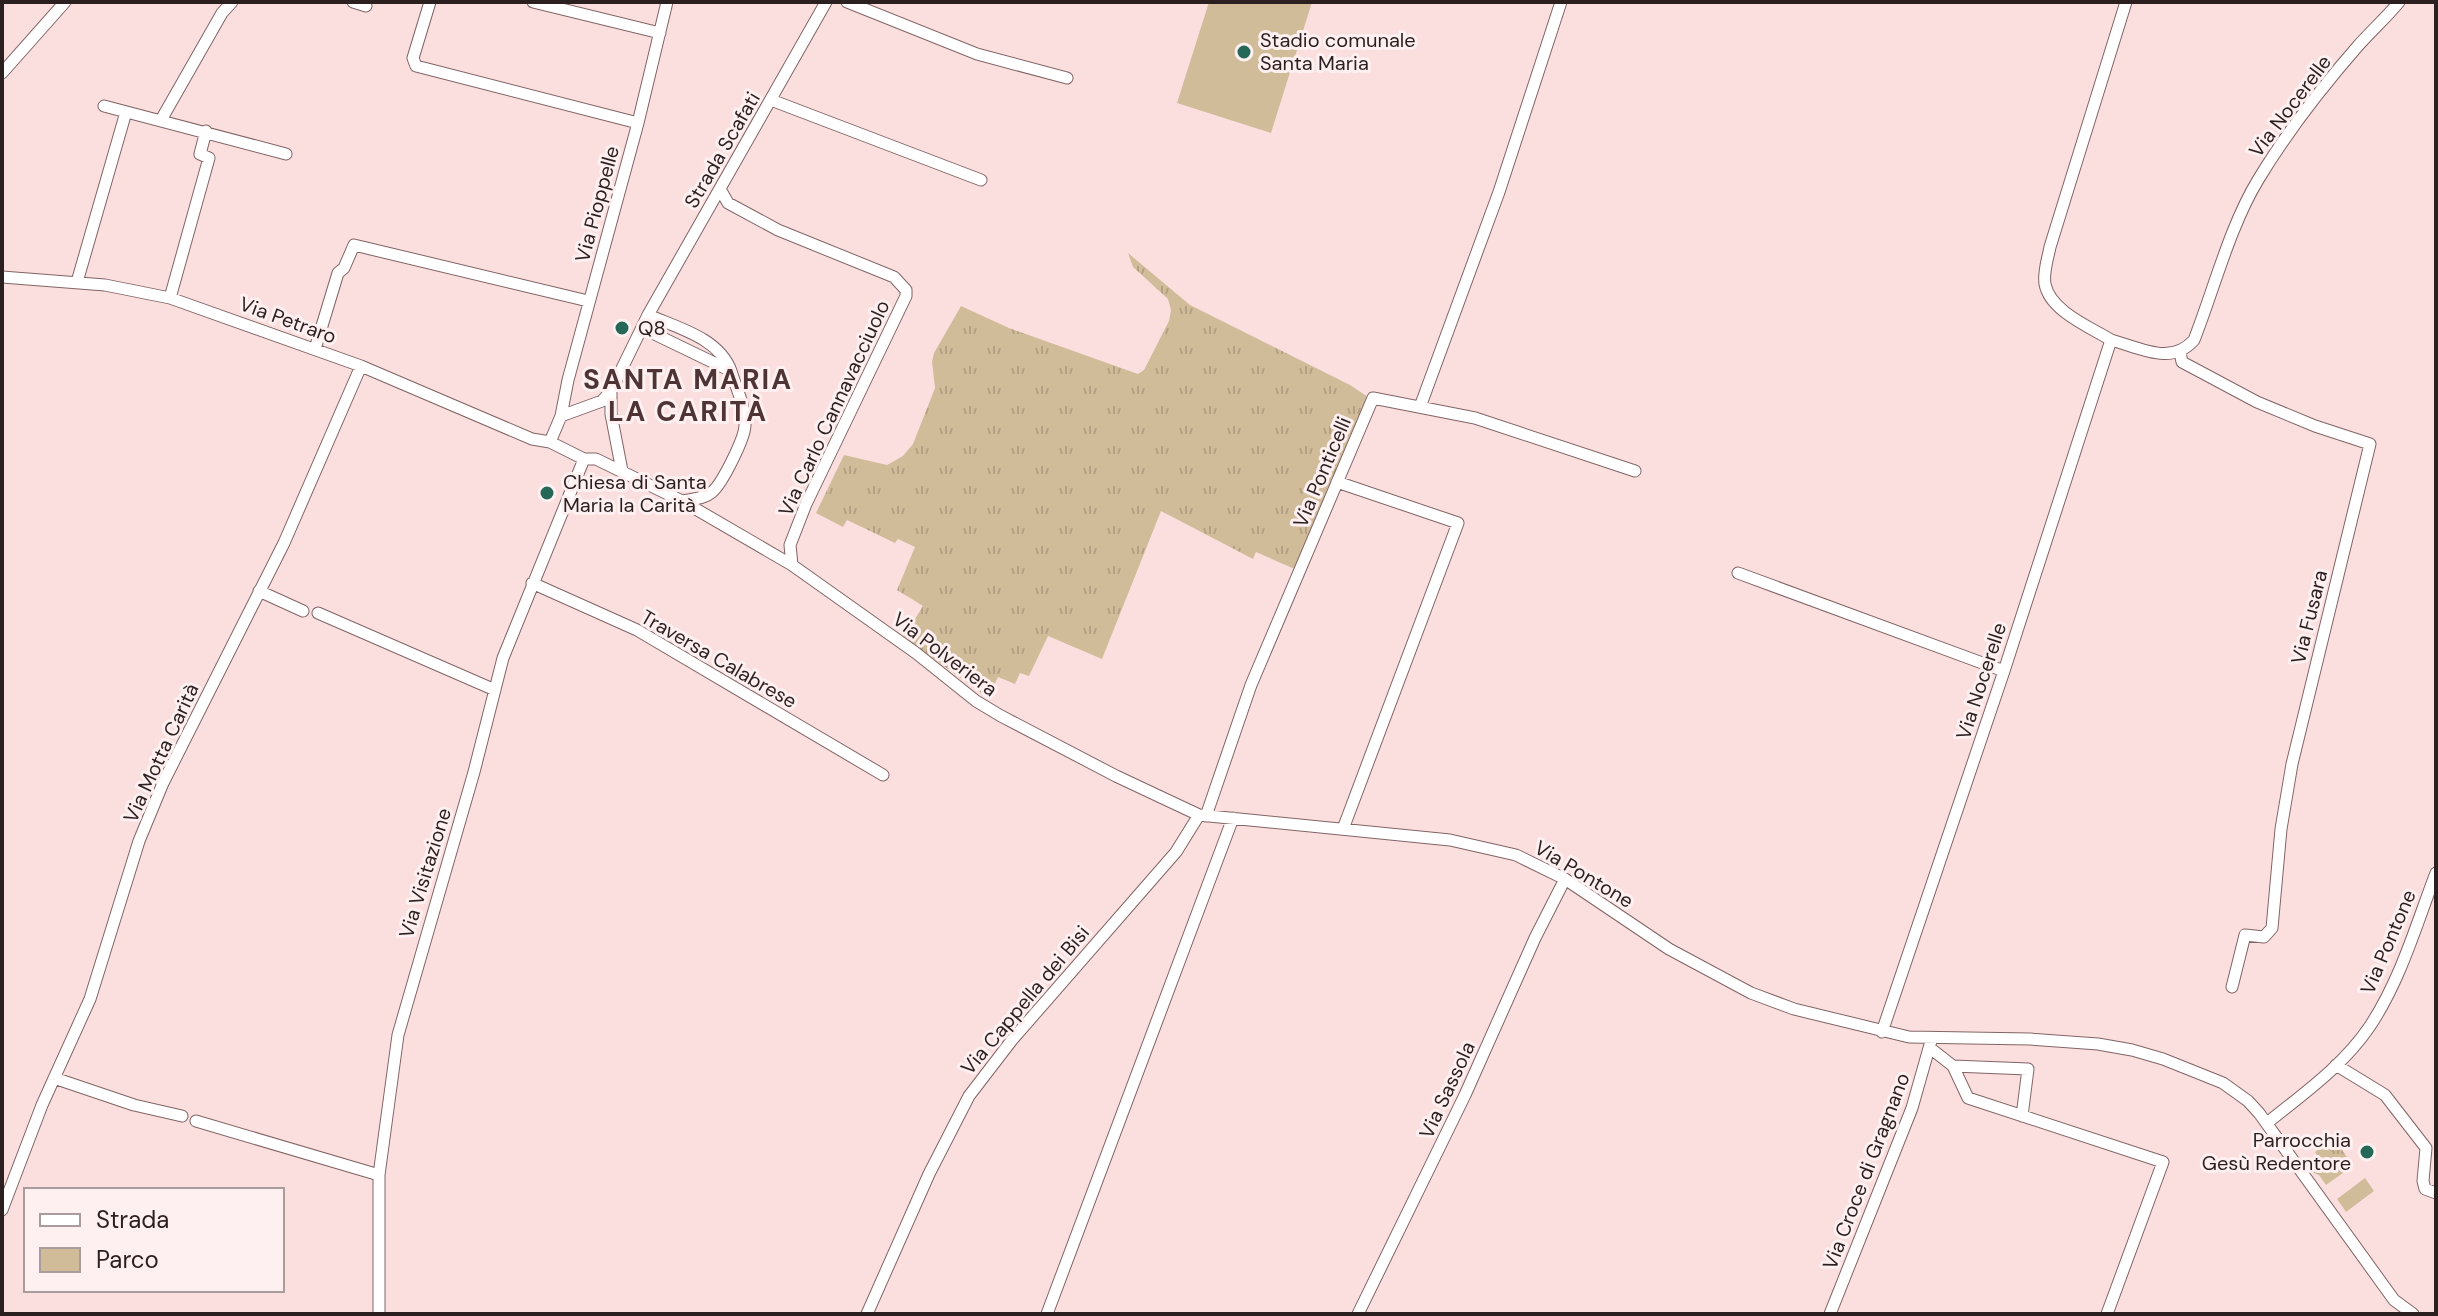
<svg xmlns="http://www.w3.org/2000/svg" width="2438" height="1316" font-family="'DM Sans',sans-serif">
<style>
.grass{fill:url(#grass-tufts)}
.park{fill:#d1bc9a}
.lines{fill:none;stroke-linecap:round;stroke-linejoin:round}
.minor-casing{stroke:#826465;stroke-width:13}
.minor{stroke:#fff;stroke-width:11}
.poi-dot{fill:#266858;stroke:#fef0f0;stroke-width:3}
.labels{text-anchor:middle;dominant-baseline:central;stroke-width:6;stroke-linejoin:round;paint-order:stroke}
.poi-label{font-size:20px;fill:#2b1f1f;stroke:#fef0f0;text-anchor:start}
.street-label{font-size:20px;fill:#2b1f1f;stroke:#fef0f0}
.district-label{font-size:28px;font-weight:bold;letter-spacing:2px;fill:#4e3434;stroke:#fef0f0}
</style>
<defs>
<pattern id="grass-tufts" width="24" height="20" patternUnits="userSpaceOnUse" patternTransform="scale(2)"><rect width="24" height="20" fill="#d1bc9a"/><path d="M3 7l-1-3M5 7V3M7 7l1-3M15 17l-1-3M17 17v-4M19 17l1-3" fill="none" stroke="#b4a184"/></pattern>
</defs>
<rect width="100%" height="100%" fill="#fbdfdf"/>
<!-- grass -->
<path class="grass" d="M1128,253L1190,305L1350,385L1368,397L1297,570L1256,552L1253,559L1161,511L1102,659L1048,636L1029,676L1020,673L1015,684L998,677L988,698L904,637L923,606L897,590L915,547L898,539L895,543L847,520L843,527L816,513L844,455L887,465L903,456L913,444L935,388L932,362L934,353L961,306L1009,328L1138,374L1144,370L1169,321L1171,310L1168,299L1133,267Z
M2334,1138L2353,1166L2326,1185L2319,1175L2309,1171L2321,1162L2315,1152Z
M2365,1178L2374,1191L2346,1212L2337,1199Z"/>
<!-- park -->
<path class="park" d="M1209,2H1312L1271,133L1177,103Z"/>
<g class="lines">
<!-- minor casing -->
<g class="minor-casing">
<path id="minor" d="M353,2L366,6
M430,2L413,58L416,66L638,123
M533,2L660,33
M847,2L977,54L1067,78
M2,73L65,2
M771,100L981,180
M104,106L286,154
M161,120L222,13L232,2
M720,189L728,203L778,230L894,277L906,290V296L806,504L790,545L792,565
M2,277L105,285L170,298L361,366L532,439L550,442L584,459H596L682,501L792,565L916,653L976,701L1001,716L1116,776L1199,815L1450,840L1516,855L1565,879L1669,949L1751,993L1794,1009L1909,1037L2030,1039L2098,1044L2132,1050L2163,1059L2223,1083L2248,1101L2259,1113L2394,1300L2413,1314
M77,282L126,112
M170,298L209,158L200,154L206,131
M648,315C678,328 719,338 731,371
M642,328L731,371C736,388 746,407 745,425C745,438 722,484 712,492C704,499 692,499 683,501
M2111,340C2141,348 2171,366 2194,340C2214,289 2230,226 2258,180C2285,135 2323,86 2357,47C2371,31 2386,18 2399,2
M315,349L338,273L344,268L354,245L588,301
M2180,352L2182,362L2257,402L2315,426L2370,444L2292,764L2281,829L2272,928L2264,937L2245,935L2232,987
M611,391V414L622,471
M1420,407L1499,192L1561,2
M561,416L568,380L638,123L667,2
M550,442L561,416L602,401L611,391L648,315L826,2
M1337,482L1458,523L1343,829
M1738,573L2004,671
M532,583L637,630L883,775
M259,591L303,611
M318,613L495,690
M1206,816L1251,685L1373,398L1475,418L1635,471
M1882,1032L2004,671L2111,340C2090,327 2050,311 2045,284C2043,272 2048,258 2050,247L2126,2
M1930,1048L1953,1066L1968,1098L2163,1162L2107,1314
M2336,1065L2385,1095L2426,1148L2423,1181L2425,1189L2436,1193
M1953,1066L2028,1069L2022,1116
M54,1078L134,1105L182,1116
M196,1121L379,1175
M2267,1123C2303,1094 2344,1065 2370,1026C2401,979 2416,925 2436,873
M2,1210L42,1105L90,999L139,841L163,783L284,543L361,366
M379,1314V1175L398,1035L474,772L503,658L584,459
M867,1314L929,1174L969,1096L1012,1040L1176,852L1199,815
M1047,1314L1233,818
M1358,1314L1465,1095L1535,938L1565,879
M1830,1314L1912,1108L1931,1041"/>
</g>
<!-- minor -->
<use href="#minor" class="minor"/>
</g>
<!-- markers -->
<g class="poi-dot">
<circle cx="1244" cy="52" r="8"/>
<circle cx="622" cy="328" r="8"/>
<circle cx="547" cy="493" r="8"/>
<circle cx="2367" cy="1152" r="8"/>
</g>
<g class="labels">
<!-- poi labels -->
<g class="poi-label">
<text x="1260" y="40">Stadio comunale<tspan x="1260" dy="23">Santa Maria</tspan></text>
<text x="638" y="328">Q8</text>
<text x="563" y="482">Chiesa di Santa<tspan x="563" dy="23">Maria la Carità</tspan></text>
<text x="2351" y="1140" text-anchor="end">Parrocchia<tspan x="2351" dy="23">Gesù Redentore</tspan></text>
</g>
<!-- street labels -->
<g class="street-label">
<text transform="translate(2290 106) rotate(-53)">Via Nocerelle</text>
<text transform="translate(722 150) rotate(-60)">Strada Scafati</text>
<text transform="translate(597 204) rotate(-75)">Via Pioppelle</text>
<text transform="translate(288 320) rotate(20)">Via Petraro</text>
<text transform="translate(834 408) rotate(-65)">Via Carlo Cannavacciuolo</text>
<text transform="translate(1322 472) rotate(-67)">Via Ponticelli</text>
<text transform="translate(2309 617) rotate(-76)">Via Fusara</text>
<text transform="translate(945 654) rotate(37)">Via Polveriera</text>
<text transform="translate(719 659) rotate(30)">Traversa Calabrese</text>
<text transform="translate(1981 681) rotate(-72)">Via Nocerelle</text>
<text transform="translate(161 753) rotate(-65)">Via Motta Carità</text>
<text transform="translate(425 873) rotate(-73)">Via Visitazione</text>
<text transform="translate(1584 874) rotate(31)">Via Pontone</text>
<text transform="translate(2388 942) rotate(-67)">Via Pontone</text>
<text transform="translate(1025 1000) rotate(-50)">Via Cappella dei Bisi</text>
<text transform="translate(1447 1090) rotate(-65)">Via Sassola</text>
<text transform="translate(1866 1171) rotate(-69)">Via Croce di Gragnano</text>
</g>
<!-- district labels -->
<g class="district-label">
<text x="688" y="379">SANTA MARIA<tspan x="688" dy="32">LA CARITÀ</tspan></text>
</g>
</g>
<!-- border -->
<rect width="2438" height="1316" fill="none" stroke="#2b1f1f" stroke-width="8"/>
<!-- legend -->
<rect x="24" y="1188" width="260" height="104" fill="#fef0f0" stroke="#aa9c9c" stroke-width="2"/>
<rect x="40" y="1214" width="40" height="12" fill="#ffffff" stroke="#aa9c9c" stroke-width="2"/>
<text x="96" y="1228" font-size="24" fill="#2b1f1f">Strada</text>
<rect x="40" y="1248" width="40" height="24" fill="#d1bc9a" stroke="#aa9c9c" stroke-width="2"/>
<text x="96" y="1268" font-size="24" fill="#2b1f1f">Parco</text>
</svg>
